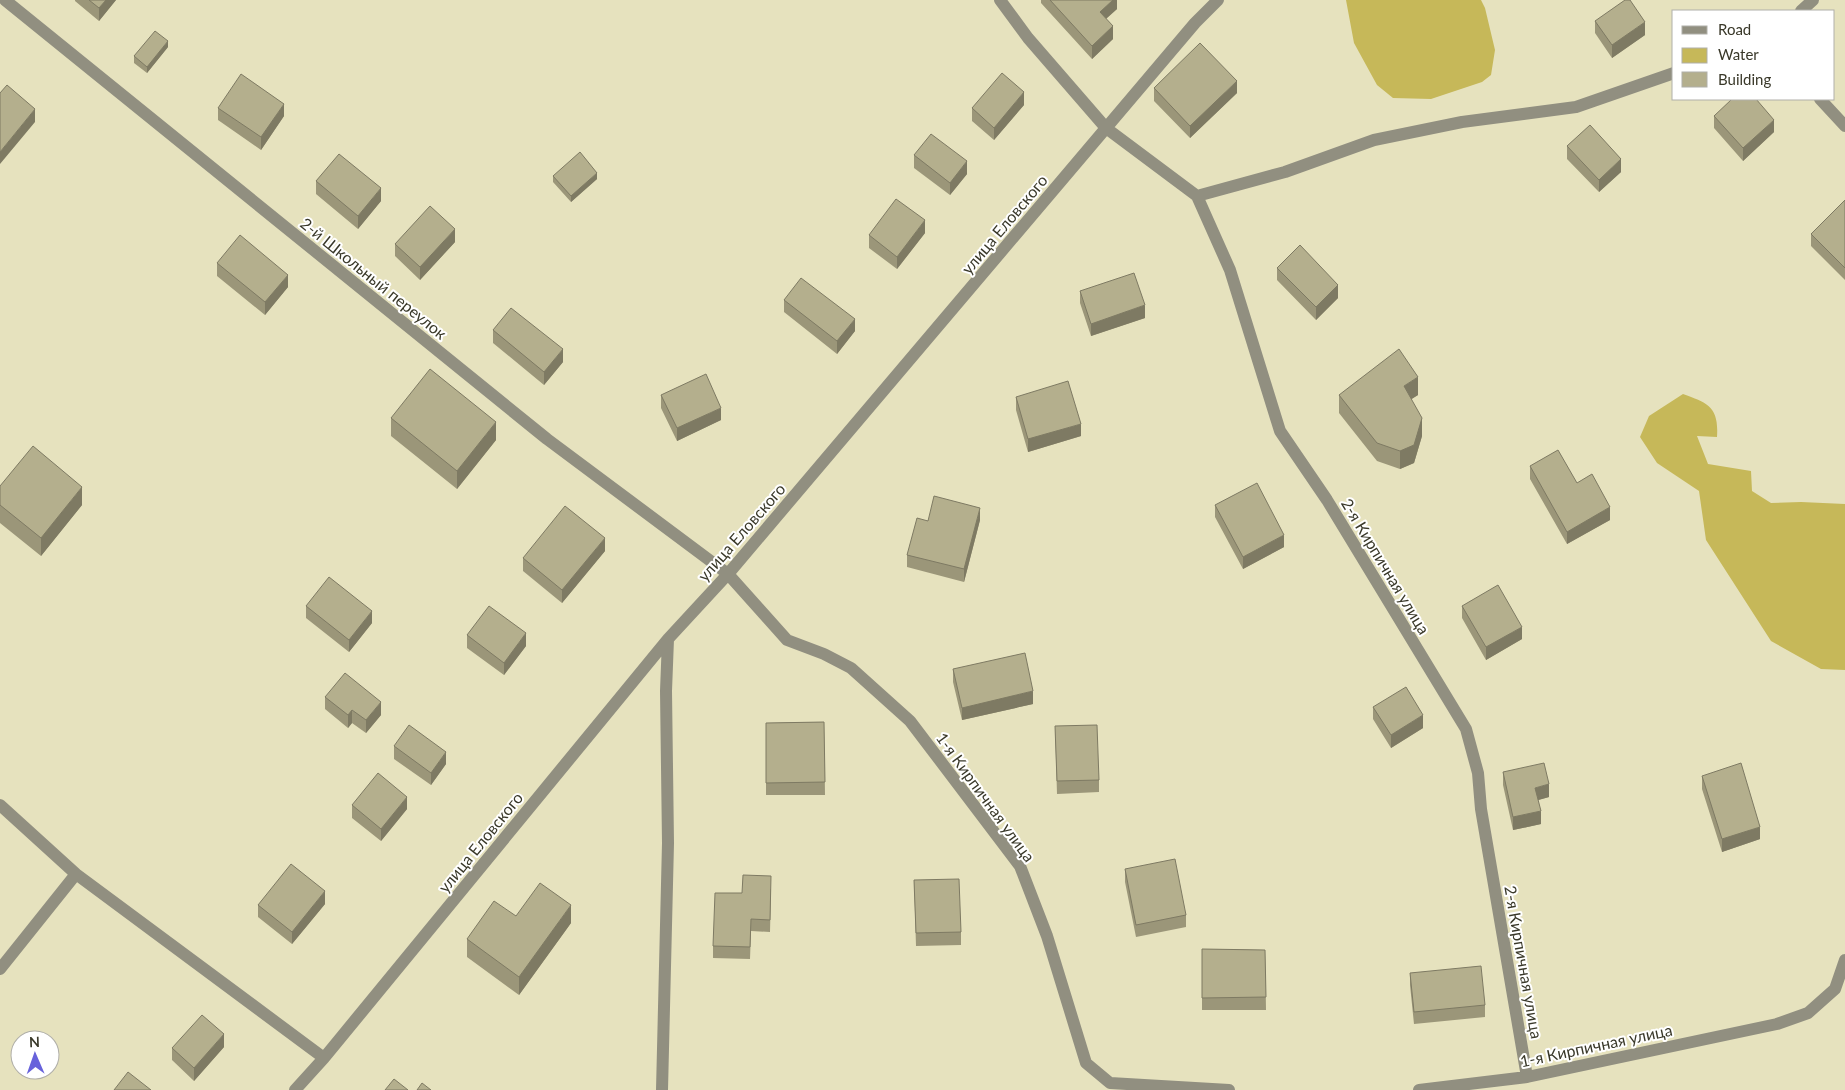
<svg xmlns="http://www.w3.org/2000/svg" width="1845" height="1090" font-family="Lato,sans-serif">
<style>
.water{fill:#c6b859}
.lines{fill:none;stroke-linecap:round;stroke-linejoin:round}
.minor{stroke:#918f80;stroke-width:12}
.wall{fill:#9b9679}
.shaded-wall{fill:#7e7a63}
.building{fill:#b4af8d;stroke:#7e7a63}
.labels{text-anchor:middle;dominant-baseline:central;stroke-width:4;stroke-linejoin:round;paint-order:stroke}
.street-label{font-size:16px;fill:#393829;stroke:#fff}
</style>
<rect width="100%" height="100%" fill="#e6e2be"/>
<!-- water -->
<path class="water" d="M1346,0H1481L1485,8L1495,50L1491,75L1482,82L1431,99L1393,98L1377,85L1354,43Z
M1683,394C1708,403 1719,407 1717,437L1697,436L1708,464L1751,471L1752,491L1771,503L1801,502L1845,504V670L1821,669L1771,641L1706,540L1699,491L1657,463L1640,437L1649,416Z"/>
<g class="lines">
<!-- minor -->
<path class="minor" d="M5,0L547,439L728,574L787,640L824,654L851,668L910,721L1020,866L1047,936L1086,1063L1110,1083L1229,1090
M1000,0L1028,38L1106,128L1197,196L1230,270L1280,431L1327,500L1466,729L1478,773L1481,809L1527,1077
M1801,11L1813,0
M1820,99L1845,126
M1197,196L1285,172L1374,140L1462,122L1576,107L1674,73
M0,805L76,874L324,1058
M0,969L76,874
M295,1090L324,1058L668,639L728,574L1195,23L1218,0
M662,1090L668,843L666,691L668,639
M1419,1090L1527,1077L1777,1024L1808,1013L1835,989L1845,960"/>
</g>
<!-- wall -->
<path class="wall" d="M75,0H116L99,21L75,1Z
M1041,0H1117V9L1106,19L1113,39L1092,59L1041,3Z
M1595,21L1645,35L1612,58L1595,33Z
M168,47L147,73L134,63V56Z
M1154,88L1237,93L1190,138L1154,101Z
M1024,105L994,140L972,121V108Z
M218,108L284,116L261,150L218,120Z
M1714,116L1774,132L1743,161L1714,128Z
M1567,146L1621,172L1599,192L1567,159Z
M914,155L967,174L950,195L914,168Z
M553,176L597,179L571,202L553,182Z
M316,181L381,201L358,229L316,194Z
M1845,200V280L1811,246V234Z
M925,233L897,269L869,248V235Z
M455,242L420,280L395,256V244Z
M217,263L288,287L265,315L217,276Z
M1277,268L1338,298L1316,320L1277,280Z
M1080,291L1145,318L1091,336L1080,303Z
M784,300L855,331L837,354L784,312Z
M493,330L563,362L544,385L493,343Z
M661,395L721,420L677,441L661,408Z
M1339,395H1418L1411,399L1422,436L1414,463L1400,469L1377,461L1339,413Z
M1016,397L1081,436L1028,452L1016,410Z
M391,418L496,440L457,489L391,436Z
M1530,466L1577,483L1610,520L1567,544L1530,479Z
M0,486L82,505L41,556L0,523Z
M1215,505L1284,547L1243,569L1215,517Z
M980,520L964,582L907,567V555L928,521Z
M605,551L562,603L523,571V558Z
M306,606L372,623L349,652L306,618Z
M1462,606L1522,639L1486,660L1462,618Z
M467,635L526,646L504,675L467,648Z
M953,669L1033,704L962,720L953,682Z
M325,697L381,715L366,733L352,723L348,728L325,709Z
M1373,707L1423,728L1391,748L1373,719Z
M824,722L825,795H766V723Z
M1055,726L1099,780V792L1057,794Z
M394,746L446,764L431,785L394,759Z
M1503,772L1549,797L1538,800L1541,824L1513,830L1503,785Z
M1702,776L1760,839L1722,852L1702,789Z
M352,805L407,809L381,841L352,818Z
M1125,869L1186,915V927L1136,937L1125,882Z
M914,880L961,932V945L916,946Z
M771,889L770,932L751,931L750,959L713,958V946L742,893Z
M325,904L292,944L258,917V905Z
M516,916L571,923L519,995L467,957V939Z
M1202,949L1265,950L1266,1010H1202Z
M1410,973L1485,1005V1017L1414,1024L1410,985Z
M224,1047L194,1081L172,1060V1048Z"/>
<!-- shaded-wall -->
<path class="shaded-wall" d="M106,0H116L99,21V8Z
M1113,0H1117V9L1100,24V12Z
M1645,22V35L1612,58V45Z
M1113,26V39L1092,59V46Z
M168,41V47L147,73V67Z
M1237,81V93L1190,138V126Z
M1024,92V105L994,140V128Z
M284,104V116L261,150V137Z
M35,109V122L0,164V152Z
M1774,120V132L1743,161V148Z
M1621,159V172L1599,192V180Z
M967,161V174L950,195V183Z
M597,173V179L571,202V196Z
M381,188V201L358,229V216Z
M925,220V233L897,269V257Z
M455,229V242L420,280V267Z
M288,275V287L265,315V302Z
M1338,285V298L1316,320V307Z
M1145,305V318L1091,336V324Z
M855,319V331L837,354V341Z
M563,349V362L544,385V372Z
M1418,377V395L1404,404V386Z
M721,408V420L677,441V428Z
M1422,418V436L1414,463L1400,469V451Z
M496,422V440L457,489V471Z
M1081,424V436L1028,452V439Z
M82,487V505L41,556V538Z
M1610,507V520L1567,544V532Z
M980,508V520L964,582V569Z
M1284,535V547L1243,569V557Z
M605,538V551L562,603V590Z
M372,611V623L349,652V640Z
M1522,627V639L1486,660V647Z
M526,633V646L504,675V663Z
M1033,691V704L962,720V708Z
M381,702V715L366,733V720Z
M352,710V723L348,728V715Z
M1423,715V728L1391,748V735Z
M446,752V764L431,785V773Z
M1549,784V797L1535,801V788Z
M407,797V809L381,841V829Z
M1541,811V824L1513,830V817Z
M1760,827V839L1722,852V839Z
M325,891V904L292,944V932Z
M571,905V923L519,995V977Z
M224,1034V1047L194,1081V1068Z"/>
<!-- building -->
<path class="building" d="M89,0H106L99,8Z
M1050,0H1113L1100,12L1113,26L1092,46Z
M1625,0H1630L1645,22L1612,45L1595,21Z
M155,31L168,41L147,67L134,56Z
M1200,43L1237,81L1190,126L1154,88Z
M1002,73L1024,92L994,128L972,108Z
M241,74L284,104L261,137L218,108Z
M7,85L35,109L0,152V93Z
M1732,99H1756L1774,120L1743,148L1714,116Z
M1590,125L1621,159L1599,180L1567,146Z
M931,134L967,161L950,183L914,155Z
M580,152L597,173L571,196L553,176Z
M339,154L381,188L358,216L316,181Z
M896,199L925,220L897,257L869,235Z
M1845,200V268L1811,234Z
M430,206L455,229L420,267L395,244Z
M240,235L288,275L265,302L217,263Z
M1300,245L1338,285L1316,307L1277,268Z
M1134,273L1145,305L1091,324L1080,291Z
M801,278L855,319L837,341L784,300Z
M511,308L563,349L544,372L493,330Z
M1399,349L1418,377L1404,386L1422,418L1414,445L1400,451L1377,443L1339,395Z
M430,369L496,422L457,471L391,418Z
M706,374L721,408L677,428L661,395Z
M1068,381L1081,424L1028,439L1016,397Z
M33,446L82,487L41,538L0,505V486Z
M1558,450L1577,483L1592,474L1610,507L1567,532L1530,466Z
M1257,483L1284,535L1243,557L1215,505Z
M934,496L980,508L964,569L907,555L917,518L928,521Z
M565,506L605,538L562,590L523,558Z
M329,577L372,611L349,640L306,606Z
M1498,585L1522,627L1486,647L1462,606Z
M489,606L526,633L504,663L467,635Z
M1025,653L1033,691L962,708L953,669Z
M345,673L381,702L366,720L352,710L348,715L325,697Z
M1406,687L1423,715L1391,735L1373,707Z
M824,722L825,782L766,783V723Z
M409,725L446,752L431,773L394,746Z
M1097,725L1099,780L1057,781L1055,726Z
M1544,763L1549,784L1535,788L1541,811L1513,817L1503,772Z
M1741,763L1760,827L1722,839L1702,776Z
M378,773L407,797L381,829L352,805Z
M1175,859L1186,915L1136,925L1125,869Z
M291,864L325,891L292,932L258,905Z
M743,875L771,876L770,920L751,919L750,947L713,946L715,893H742Z
M959,879L961,932L916,933L914,880Z
M540,883L571,905L519,977L467,939L494,901L516,916Z
M1202,949L1265,950L1266,997L1202,998Z
M1481,966L1485,1005L1414,1012L1410,973Z
M202,1015L224,1034L194,1068L172,1048Z
M128,1072L151,1090H114Z
M394,1079L408,1090H385Z
M422,1083L431,1090H417Z"/>
<g class="labels">
<!-- street labels -->
<g class="street-label">
<text transform="translate(1004 224) rotate(-50)">улица Еловского</text>
<text transform="translate(374 278) rotate(39)">2-й Школьный переулок</text>
<text transform="translate(741 532) rotate(-49)">улица Еловского</text>
<text transform="translate(1386 566) rotate(59)">2-я Кирпичная улица</text>
<text transform="translate(986 797) rotate(54)">1-я Кирпичная улица</text>
<text transform="translate(480 842) rotate(-51)">улица Еловского</text>
<text transform="translate(1524 962) rotate(80)">2-я Кирпичная улица</text>
<text transform="translate(1596 1045) rotate(-12)">1-я Кирпичная улица</text>
</g>
</g>
<!-- legend -->
<rect x="1672" y="10" width="162" height="90" fill="#ffffff" stroke="#b0afa9"/>
<rect x="1682" y="26" width="25" height="8" fill="#918f80" stroke="#b0afa9"/>
<text x="1718" y="35" font-size="15" fill="#393829">Road</text>
<rect x="1682" y="48" width="25" height="15" fill="#c6b859" stroke="#b0afa9"/>
<text x="1718" y="60" font-size="15" fill="#393829">Water</text>
<rect x="1682" y="72" width="25" height="15" fill="#b4af8d" stroke="#b0afa9"/>
<text x="1718" y="85" font-size="15" fill="#393829">Building</text>
<!-- north arrow -->
<g transform="translate(35 1055) rotate(358)"><circle r="24" fill="#ffffff" stroke="#b0afa9"/>
<path d="M0-4L9 19L0 12L-9 19Z" fill="#6762db"/>
<text y="-8" font-size="14" font-weight="bold" text-anchor="middle" fill="#393829">N</text>
</g>
</svg>
